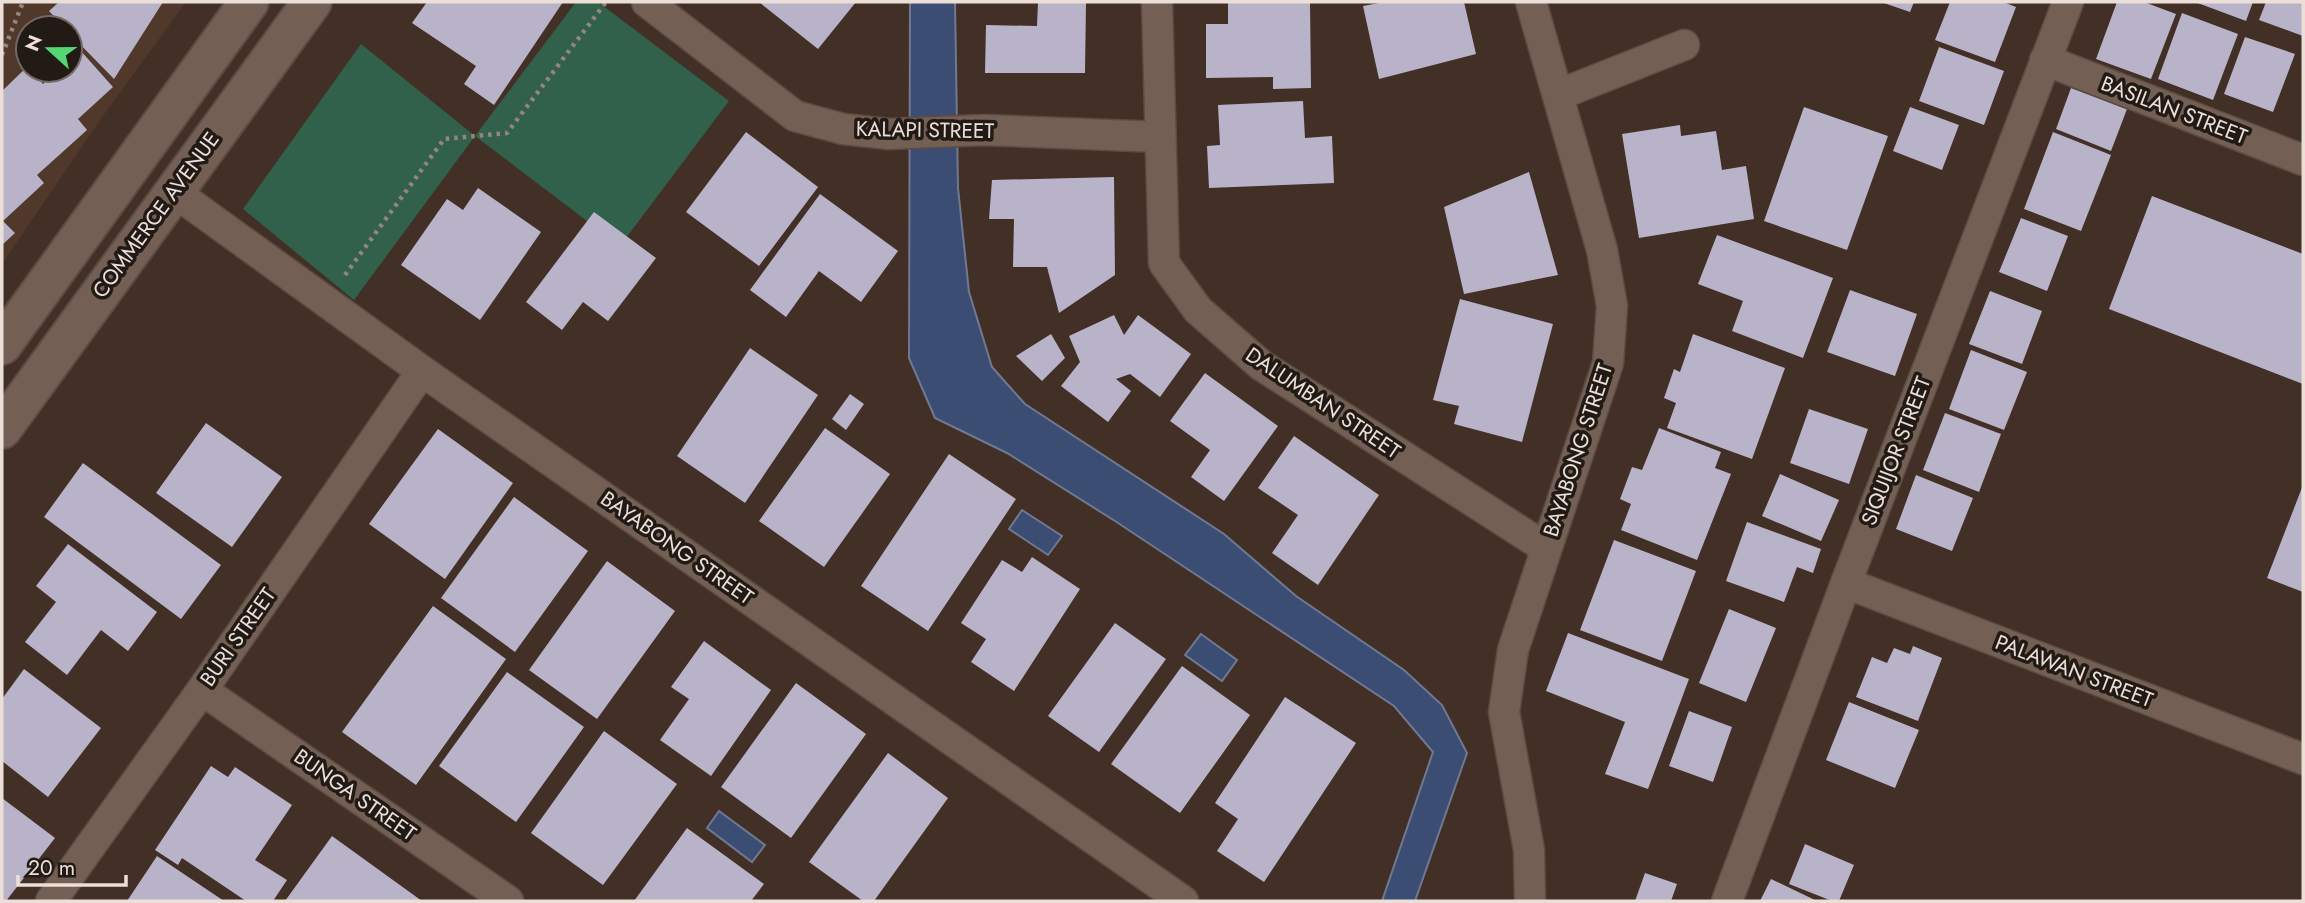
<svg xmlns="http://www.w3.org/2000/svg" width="2305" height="903" font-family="Jost,sans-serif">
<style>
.built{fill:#50382b;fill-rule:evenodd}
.green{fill:#31614a}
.water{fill:#3b4d72;stroke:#707991;stroke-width:2}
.building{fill:#b9b3ca}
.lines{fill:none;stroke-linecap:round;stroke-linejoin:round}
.street-casing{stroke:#5b4b42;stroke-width:33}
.secondary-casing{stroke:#5b4b42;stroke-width:42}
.path{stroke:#95857d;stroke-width:4.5;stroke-dasharray:3.5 5;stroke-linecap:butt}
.street{stroke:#735f53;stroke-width:30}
.secondary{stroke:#735f53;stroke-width:38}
.labels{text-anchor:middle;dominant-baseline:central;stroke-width:7;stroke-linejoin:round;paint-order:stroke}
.street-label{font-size:21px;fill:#ebdfd8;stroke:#221a15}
</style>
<rect width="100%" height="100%" fill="#422f25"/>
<!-- built -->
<path class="built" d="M2,2H186L100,120L2,264ZM28,28H70V70H28Z"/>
<!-- green -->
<path class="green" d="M576,2H598L729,101L620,246L475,136L354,300L243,209L361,44L475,136Z"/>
<!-- water -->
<path class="water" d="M910,2H955L958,188L969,292L992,367L1025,404L1224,534L1296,596L1404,670L1442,705L1467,753L1415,901H1382L1433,752L1394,706L1115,521L1007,453L935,418L909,358Z
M1022,510L1062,536L1048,555L1009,529Z
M1201,634L1237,660L1222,681L1185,655Z
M719,811L765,845L752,862L707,828Z"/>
<!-- building -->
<path class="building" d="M59,2H163L114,79L70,34V28H65L49,11Z
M427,2H563L494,105L464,84L476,66L412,23Z
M759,2H856L818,49Z
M1038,2H1086L1085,73H985L986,25L1037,26Z
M1228,2H1310L1311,88L1273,89V77L1206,78V24H1228Z
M1384,2H1464L1476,54L1379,79L1363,6Z
M1881,2H1914L1910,12Z
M1950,2H2003L2016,7L1995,62L1935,40Z
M2117,2H2144L2176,14L2151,79L2096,59Z
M2195,2H2253L2246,21Z
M2266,2H2303V36L2259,20Z
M2182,13L2238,34L2213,100L2158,79Z
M2245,37L2295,54L2273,112L2224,94Z
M1939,47L2004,71L1984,125L1919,101Z
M80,50L113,87L78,119L87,130L37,175L44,183L3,221L15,233L2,245V91L28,66V70H31L43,84L58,70H70V59Z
M2071,88L2127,109L2111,151L2056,129Z
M1303,101L1305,138L1332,136L1334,183L1209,188L1207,146L1220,145L1218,105Z
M1804,107L1888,136L1847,250L1764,221Z
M1910,107L1959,125L1942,170L1893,151Z
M1680,125L1681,136L1716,131L1722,170L1746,166L1754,219L1639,238L1622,134Z
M746,132L818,187L759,266L686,212Z
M2053,132L2111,155L2081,231L2024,209Z
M1529,172L1558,275L1464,294L1444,207Z
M1114,177L1115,275L1059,313L1047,267H1013L1014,219H989L992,180Z
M478,188L541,232L480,320L401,265L447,199L463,210Z
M820,194L898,251L861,302L819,271L786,317L750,290Z
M2152,196L2303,254V384L2109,309Z
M594,212L656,258L608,321L583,302L562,330L526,302Z
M2021,218L2068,236L2047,291L1999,272Z
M1717,235L1833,278L1803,358L1732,331L1743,301L1698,284Z
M1850,290L1917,314L1895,376L1827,352Z
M1990,291L2042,311L2022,364L1969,344Z
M1460,299L1553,324L1522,442L1454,424L1459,406L1433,400Z
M1114,315L1124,335L1138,315L1191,354L1160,397L1130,374L1116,379L1131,391L1108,422L1061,386L1080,362L1069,336Z
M1051,334L1065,358L1042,381L1016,356Z
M1693,334L1785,368L1752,459L1667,428L1676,403L1664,398L1674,369L1680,372Z
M750,348L818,395L745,503L677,456Z
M1971,350L2027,372L2004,430L1949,409Z
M1205,373L1278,426L1224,501L1191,477L1210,450L1170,421Z
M850,394L864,404L846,430L832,419Z
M1809,409L1868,429L1849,484L1790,463Z
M1945,413L2001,434L1979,492L1923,470Z
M206,423L282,477L232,547L156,493Z
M825,428L890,474L824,567L759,521Z
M1659,428L1721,452L1715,468L1731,474L1697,560L1621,530L1631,504L1620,499L1632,467L1642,470Z
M438,429L513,483L445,579L369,524Z
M1294,436L1379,495L1318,585L1272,553L1298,515L1258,488Z
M949,454L1016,499L928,631L861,586Z
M83,463L221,565L181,619L44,517Z
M1780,474L1839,500L1821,541L1762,516Z
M1916,475L1973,498L1952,551L1896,529Z
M2303,485V592L2267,578Z
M514,497L588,551L515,652L441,598Z
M1747,522L1821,549L1813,573L1797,567L1784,602L1726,581Z
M1614,540L1696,571L1662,661L1580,630Z
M68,544L157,612L128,651L101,630L67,675L25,642L56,602L36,586Z
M1032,557L1080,589L1014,691L971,662L986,639L961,623L1002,560L1022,572Z
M607,561L675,611L597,719L529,670Z
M433,606L506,659L416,785L342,732Z
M1729,609L1776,628L1746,702L1699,683Z
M1115,623L1166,659L1099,752L1048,716Z
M1568,633L1689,679L1648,789L1605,774L1625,722L1546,691Z
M704,641L771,690L711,776L660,740L689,699L671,687Z
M1913,646L1942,658L1918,721L1856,697L1872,657L1887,663L1894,648L1910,654Z
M1182,666L1250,715L1180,813L1111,764Z
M24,669L101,728L48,797L2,761V699Z
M507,672L584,727L516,822L439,766Z
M796,683L866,734L791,838L721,787Z
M1285,697L1356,743L1264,882L1217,851L1238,819L1215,803Z
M1849,702L1919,730L1895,788L1826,760Z
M1689,711L1732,727L1713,782L1669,766Z
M604,731L677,784L603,885L531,833Z
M888,753L948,798L874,901H863L809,862Z
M211,766L228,777L235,767L292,805L255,860L287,880L273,901H246L182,858L178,865L155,850Z
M2,798L55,838L6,901H2Z
M687,828L764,884L751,901H634Z
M332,836L422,901H285Z
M1805,844L1854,865L1839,901H1832L1789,884Z
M157,856L224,901H127Z
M1645,873L1677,884L1671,901H1635Z
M1771,879L1817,901H1760Z"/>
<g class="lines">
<!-- street casing -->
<g class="street-casing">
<path id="street" d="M647,2L795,116L843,129L889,134L984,130L1160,137
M1157,2L1164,263L1198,310L1261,365L1546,548
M2045,60L2303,160
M1558,95L1684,45
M173,191L422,371L1183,901
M1846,583L2303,759
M202,690L508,901
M51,901L202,690L422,371
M1530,901L1529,850L1504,712L1513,650L1608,363L1612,306L1602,250L1531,2
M1727,901L1846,583L2068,2"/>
</g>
<!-- secondary casing -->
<g class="secondary-casing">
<path id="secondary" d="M2,345L249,2
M2,429L312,2"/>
</g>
<!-- path -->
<path class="path" d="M2,55L23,2
M345,275L444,139L507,133L606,2"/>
<!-- street -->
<use href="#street" class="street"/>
<!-- secondary -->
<use href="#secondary" class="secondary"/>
</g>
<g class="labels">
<!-- street labels -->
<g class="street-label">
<text transform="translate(2174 110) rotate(21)">BASILAN STREET</text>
<text transform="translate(925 130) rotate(1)">KALAPI STREET</text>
<text transform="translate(156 215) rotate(-54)">COMMERCE AVENUE</text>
<text transform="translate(1323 403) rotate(34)">DALUMBAN STREET</text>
<text transform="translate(1578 450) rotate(-72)">BAYABONG STREET</text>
<text transform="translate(1896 451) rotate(-69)">SIQUIJOR STREET</text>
<text transform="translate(677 548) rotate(35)">BAYABONG STREET</text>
<text transform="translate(238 637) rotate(-55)">BURI STREET</text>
<text transform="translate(2074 671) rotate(21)">PALAWAN STREET</text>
<text transform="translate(355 795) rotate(35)">BUNGA STREET</text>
</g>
</g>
<!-- border -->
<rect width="2305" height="903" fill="none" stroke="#ebdfd8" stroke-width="7"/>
<!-- north arrow -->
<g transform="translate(49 49) rotate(291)"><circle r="33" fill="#221a15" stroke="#726963" stroke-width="2"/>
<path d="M0-5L12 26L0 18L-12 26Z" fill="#54d672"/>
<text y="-10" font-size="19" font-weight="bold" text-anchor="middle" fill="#ebdfd8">N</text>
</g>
<!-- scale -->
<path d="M18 875v10h108v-10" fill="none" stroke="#ebdfd8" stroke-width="3.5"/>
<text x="28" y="875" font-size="21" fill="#ebdfd8" stroke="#221a15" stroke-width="5" paint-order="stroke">20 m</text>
</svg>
